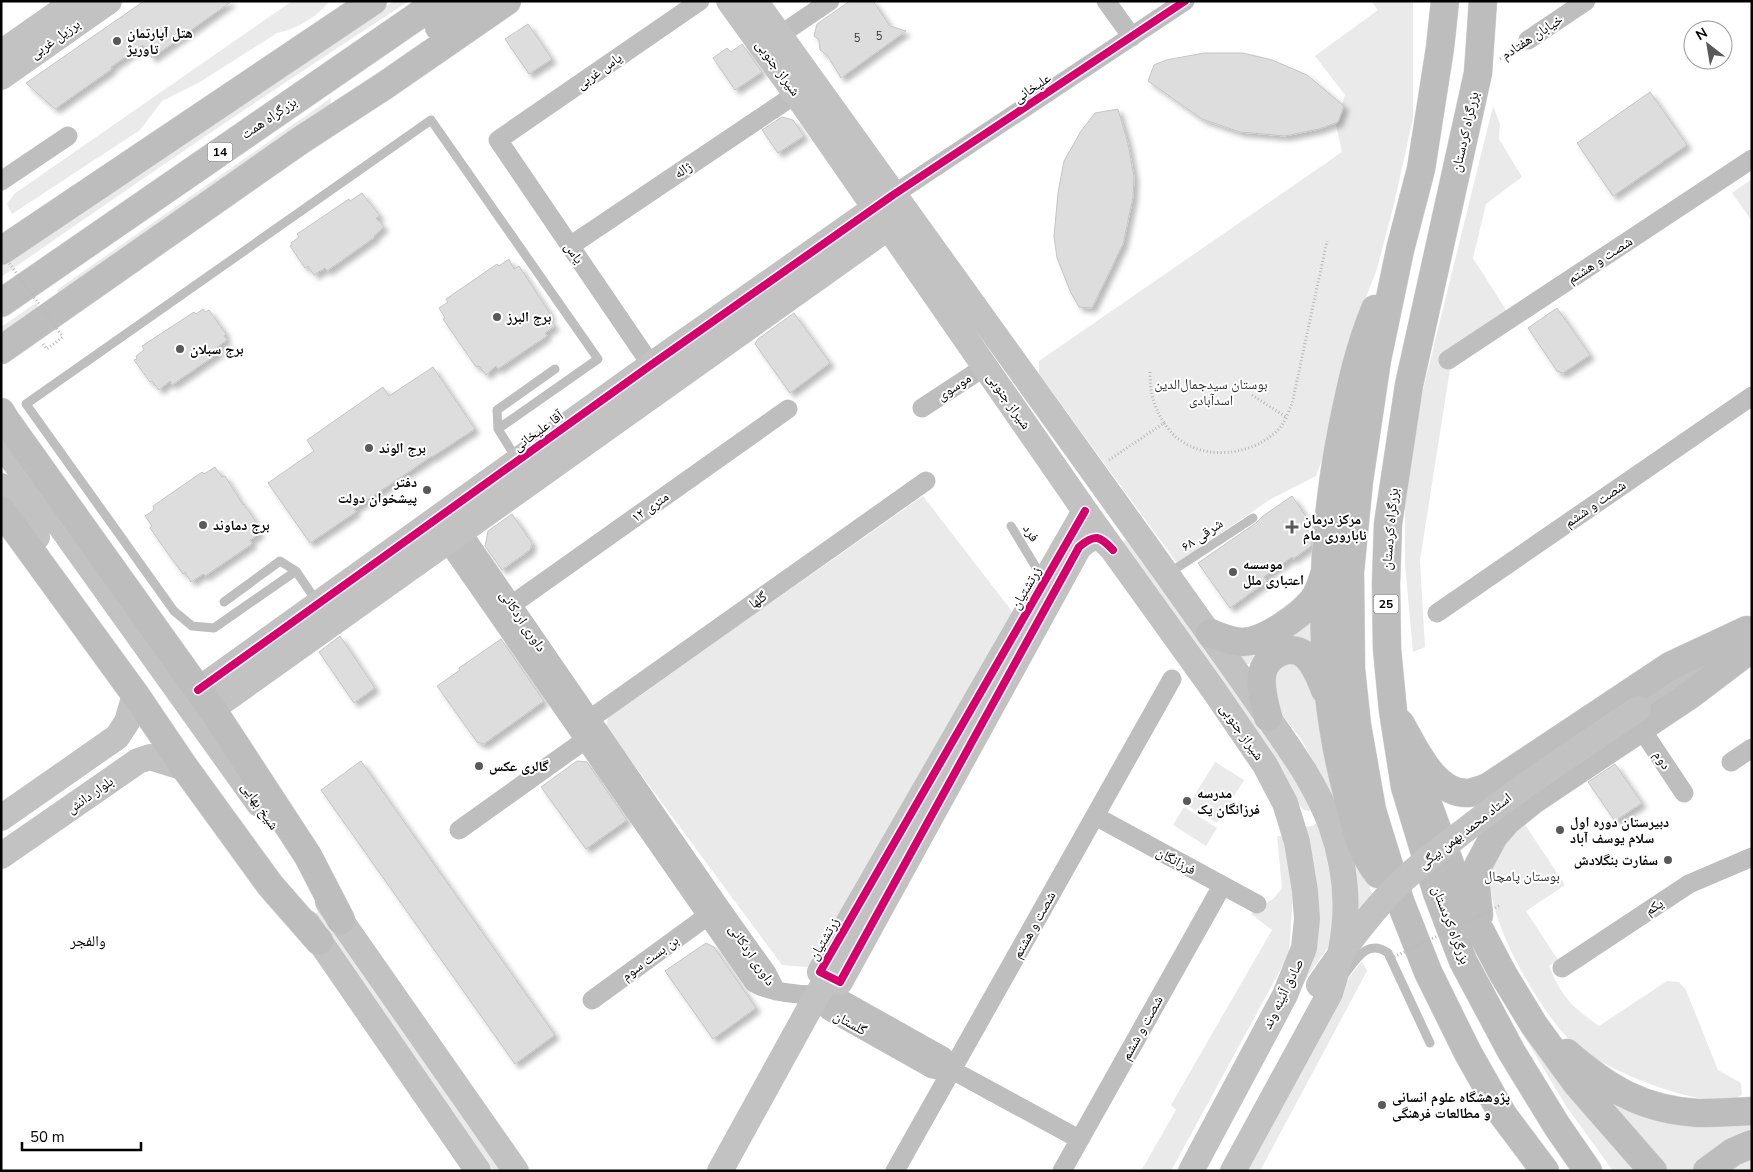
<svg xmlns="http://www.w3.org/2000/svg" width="1753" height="1172" font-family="'Nunito Sans','Noto Naskh Arabic',sans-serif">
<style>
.green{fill:#eaeaea}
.building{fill:#ddd;stroke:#c5c5c5;filter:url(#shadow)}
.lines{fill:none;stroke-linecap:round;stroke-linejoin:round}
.highway-casing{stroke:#dbdbdb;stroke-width:29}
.path{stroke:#b8b8b8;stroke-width:3;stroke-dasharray:1 2.5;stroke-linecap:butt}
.lane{stroke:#bebebe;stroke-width:9}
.street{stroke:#bebebe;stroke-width:19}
.secondary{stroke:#c2c2c2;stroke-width:26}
.highway{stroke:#bdbdbd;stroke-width:28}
.path-bridge{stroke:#b8b8b8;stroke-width:3;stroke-dasharray:1 2.5;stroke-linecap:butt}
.secondary-bridge{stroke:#c2c2c2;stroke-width:26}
.cycleway-casing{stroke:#fff;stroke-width:11}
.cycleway{stroke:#d6006c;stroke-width:8}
.poi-dot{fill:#595959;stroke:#fff;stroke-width:2}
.labels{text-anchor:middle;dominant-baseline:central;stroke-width:4;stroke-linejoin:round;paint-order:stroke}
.number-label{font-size:11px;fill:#373737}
.shield{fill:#fff;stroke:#4c4c4c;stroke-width:1}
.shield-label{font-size:12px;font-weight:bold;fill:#000}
.poi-label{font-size:14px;font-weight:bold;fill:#000;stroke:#fff;text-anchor:start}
.street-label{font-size:14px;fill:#000;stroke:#fff}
.park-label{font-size:14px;fill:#303030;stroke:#fff}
.neighbourhood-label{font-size:15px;fill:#000;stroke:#fff}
</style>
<defs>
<filter id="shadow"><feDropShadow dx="4.5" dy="4.5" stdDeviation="2.5" flood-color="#0004"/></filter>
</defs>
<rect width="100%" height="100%" fill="#fff"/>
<!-- green -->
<path class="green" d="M292,1H329C318,17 296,29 277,33L200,82L162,101L140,130L12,214L7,204L14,194Z
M394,1H409C271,91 135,183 1,277V266L217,118Z
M1371,1H1413V118L1394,204L1377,269L1362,307L1330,438L1316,476L1271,499L1177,563L1039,374V361L1342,152L1336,124L1345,95L1315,56L1378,10Z
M331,98L330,108L61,298L57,290Z
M1493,106L1500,124L1499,139L1522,177L1486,204L1473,258L1508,313L1453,350L1420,560L1425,647L1413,652L1405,564V504L1418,410Z
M1752,179V221L1732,193Z
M36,303L40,311L1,338V327Z
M923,496L1014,614L818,968L782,965L606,727L608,717Z
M1124,540H1126L1163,585L1228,675L1311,806L1310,811L1304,810L1299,805L1123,542Z
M1312,611L1313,650L1261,651L1243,669L1229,650Z
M1287,657L1312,677L1341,805L1372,893L1355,920L1328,788L1301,739L1277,708L1267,679Z
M1215,762L1244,780L1217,823L1188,806Z
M1184,807L1217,828L1206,846L1173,825Z
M1323,817L1341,930L1313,968L1295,997L1300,827L1313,826Z
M1520,817L1565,885L1526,911L1558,960L1549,966C1562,997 1571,1006 1599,1026L1667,981L1679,982L1686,990L1718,1070L1741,1083L1742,1095C1739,1096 1735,1098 1732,1099C1697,1108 1601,1068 1574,1044C1543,1017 1486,919 1491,878C1493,856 1509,836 1520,817Z
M1277,836H1286L1293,896L1289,954L1171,1171H1141L1176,1110L1171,1105L1272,930L1251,914L1274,898L1282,888Z
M322,910L508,1171H493L315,914Z
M1362,961L1367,971L1260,1171H1241L1333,997Z
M1517,1024L1637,1171H1613L1566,1106Z
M1616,1099L1752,1121V1138L1695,1171H1669L1609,1110Z
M1752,1152V1171H1717Z"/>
<!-- building -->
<path class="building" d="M144,1H232L152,58L143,45L111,67L112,69L55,109L26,83Z
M850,1H873L890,26L906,31L841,78L827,55L820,50L819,40L814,36L817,24Z
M528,24L552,59L529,74L505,39Z
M742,44L762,72L735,90L713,58L727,48L731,52Z
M1204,53H1243L1272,60L1307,75L1344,106L1338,122L1319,129L1285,136L1240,132L1202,119L1148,81L1154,65L1166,60Z
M1650,92L1687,145L1613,196L1577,143Z
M1118,109L1128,144L1134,177L1133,197L1123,244L1092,308L1079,307L1071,293L1057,258L1054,236L1058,193L1064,161L1081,131L1095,113Z
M782,117L793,120L804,136L778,153L762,130Z
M362,193L380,216L376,218L384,227L374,236L375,237L327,271L325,268L314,275L308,266L305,268L290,246L292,245L291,243L299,237L297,234L349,199L350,201Z
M509,259L514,269L519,266L551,315L548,317L555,326L545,333L547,336L498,369L496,366L486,375L479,366L476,367L443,319L445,318L439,308L448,302L446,299L497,264L499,266Z
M1557,308L1590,355L1563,373L1557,371L1528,328Z
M203,309L205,312L209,310L226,334L224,336L227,340L217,347L220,352L172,385L170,381L159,390L152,381L150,382L134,360L137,359L136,356L144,350L142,346L194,312L196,314Z
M794,313L830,363L790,393L755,344L758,339Z
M433,367L475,429L432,457V456L354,509L356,512L310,543L268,483L314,451L307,440L383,387L389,396Z
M215,467L222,477L225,476L243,505L244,504L256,522L253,524L260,533L250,540L252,544L205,576L203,574L191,582L185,572L183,574L169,555L150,528L152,526L145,516L154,510L153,506L202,472L204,474Z
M1292,496L1313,526L1311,546L1293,559L1292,557L1264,577L1267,581L1230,608L1198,563L1256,523L1263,516Z
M512,514L532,543L530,550L502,570L485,546L488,531Z
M340,636L375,688L354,703L319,652Z
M501,639L544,701L484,744L477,742L437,686L460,670L459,668Z
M361,761L555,1035L515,1064L321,790Z
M577,761L587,762L627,820L586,849L541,787Z
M1615,764L1642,803L1615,821L1588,782Z
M706,943L714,947L756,1008L713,1039L665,971Z"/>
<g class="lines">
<!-- highway casing -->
<g class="highway-casing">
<path id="highway" d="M1445,1L1440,48L1421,169L1400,250L1377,360L1359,481L1350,572L1351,669L1357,725L1372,810L1400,901L1428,972L1468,1053L1503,1115L1545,1171
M1483,1L1478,73L1409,385L1388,524L1386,584L1387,649L1393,711L1405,787L1437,893L1463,961L1511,1051L1557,1126L1588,1171
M439,27L472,1
M1,251L373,1
M1,303L439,1
M1375,309C1358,350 1351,386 1342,429C1319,548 1316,676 1347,793C1354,821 1360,852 1378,874
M1,350L301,140L384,86L507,1
M1,412L5,419L212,709L308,856L341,920
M1,510L137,697L185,768L270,885L319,941
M1210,633C1221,637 1231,642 1243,642C1265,641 1300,616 1313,600C1319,592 1321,584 1324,575
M1268,717C1265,704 1260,689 1262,675C1265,655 1290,642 1306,656C1316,665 1320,678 1325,690
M1400,723C1415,748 1434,795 1469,793C1475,792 1482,789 1488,787L1670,666L1747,630
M1423,791L1462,896L1503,974L1534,1025L1577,1084L1653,1171
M1479,915L1476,887L1478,866L1494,836L1507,821L1533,800L1690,695L1752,648
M1567,1053C1607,1088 1643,1110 1698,1113C1716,1113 1734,1112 1752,1111
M1707,1171L1733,1152L1752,1144"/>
</g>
<!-- path -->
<path class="path" d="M1500,59L1516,48
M43,344L47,349L63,337
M1150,372C1150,393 1153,405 1164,423
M1252,395L1286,417
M1109,460L1164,423C1169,429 1173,436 1180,440C1209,462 1260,454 1282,425C1286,419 1289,410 1292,404L1327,241"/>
<!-- lane -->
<path class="lane" d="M498,429L497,410L555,369
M1011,526L1043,579
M1169,573L1253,518
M224,602L280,561L296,571
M317,602L296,571L214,628L192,626L174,611L26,404L431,120L598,359L498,429L516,458
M1344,975C1356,960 1367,938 1388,953L1430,1043"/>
<!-- street -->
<path class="street" d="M1106,1L1132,37
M780,35L830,1
M1528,40L1586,1
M1,181L68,136
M893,195L1185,1
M570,246L796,94
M1448,360L1752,159
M658,375L498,140L700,1
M922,408L986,366
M462,532L720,907L767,973L776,991
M447,542L754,983C770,992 798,995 817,995C824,995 829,994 836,996L943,1056L952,1070
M503,611L788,409
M1437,613L1752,396
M1640,727L1684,793
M1731,762L1752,748
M1095,816L1257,904
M459,830L585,740L590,719L926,481
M1562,968L1689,884L1752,857
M817,995L821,1004L829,1011L932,1069L942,1071L952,1070L1079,1139
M592,1000L717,909
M895,1171L1172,679
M1062,1171L1222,886"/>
<!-- secondary -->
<path class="secondary" d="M729,1L796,94L1085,511L1213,689L1265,765L1285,803L1297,842L1305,891L1307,919L1304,948L1285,995L1191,1171
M755,1C892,192 1029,383 1166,573C1199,620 1233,666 1265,713C1290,749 1316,784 1331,825C1352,885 1349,933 1330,993L1233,1171
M1,53L75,1
M1,77L109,1
M1,443L259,804
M1,486L37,537
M1085,511L820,972L840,982L1079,547C1095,533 1100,536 1113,550
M198,690L651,365L888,199
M212,709L903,217
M1638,709L1717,652
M1,818L117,737L127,722L135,694
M1,856L138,761L150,757L185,768
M328,902L516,1171
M307,923L478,1171
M720,1171L817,995L829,976"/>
<!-- highway -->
<use href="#highway" class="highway"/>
<!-- path-bridge -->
<path class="path-bridge" d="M1,252L63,337
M1388,960L1501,905"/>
<!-- secondary-bridge -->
<path class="secondary-bridge" d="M1319,985C1341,952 1364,921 1391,892C1413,869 1439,850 1464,831C1520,787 1580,748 1638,709"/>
<!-- cycleway casing -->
<g class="cycleway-casing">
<path id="cycleway" d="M1085,511L820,972L840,982L1079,547C1095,533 1100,536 1113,550
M198,690L651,365L893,195L1185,1"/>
</g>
<!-- cycleway -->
<use href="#cycleway" class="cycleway"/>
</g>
<!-- markers -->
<g class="poi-dot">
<circle cx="117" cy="41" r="5"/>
<circle cx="497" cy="317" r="5"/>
<circle cx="180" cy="349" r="5"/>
<circle cx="369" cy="448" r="5"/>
<circle cx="427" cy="490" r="5"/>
<circle cx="203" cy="525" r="5"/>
<path d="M1289.5 519.5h5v5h5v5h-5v5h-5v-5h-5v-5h5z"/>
<circle cx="1233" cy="572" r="5"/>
<circle cx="479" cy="766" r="5"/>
<circle cx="1187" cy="801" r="5"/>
<circle cx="1560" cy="830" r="5"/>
<circle cx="1668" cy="860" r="5"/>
<circle cx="1382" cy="1105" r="5"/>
</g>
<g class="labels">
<!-- number labels -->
<g class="number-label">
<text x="879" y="36">5</text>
<text x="857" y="38">5</text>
</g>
<!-- shield labels -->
<g class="shield">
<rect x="207.5" y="142.5" width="25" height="19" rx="4"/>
<rect x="1373.5" y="594.5" width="25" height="19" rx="4"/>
</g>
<g class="shield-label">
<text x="220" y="152">14</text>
<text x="1386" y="604">25</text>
</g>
<!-- poi labels -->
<g class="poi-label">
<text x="127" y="33">هتل آپارتمان<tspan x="127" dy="16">تاوریژ</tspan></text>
<text x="507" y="317">برج البرز</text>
<text x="190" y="349">برج سبلان</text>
<text x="379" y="448">برج الوند</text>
<text x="417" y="482" text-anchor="end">دفتر<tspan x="417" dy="16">پیشخوان دولت</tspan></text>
<text x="1303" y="519">مرکز درمان<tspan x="1303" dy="16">ناباروری مام</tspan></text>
<text x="213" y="525">برج دماوند</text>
<text x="1243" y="564">موسسه<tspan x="1243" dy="16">اعتباری ملل</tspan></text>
<text x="489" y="766">گالری عکس</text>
<text x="1197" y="793">مدرسه<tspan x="1197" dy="16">فرزانگان یک</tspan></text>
<text x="1570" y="822">دبیرستان دوره اول<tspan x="1570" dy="16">سلام یوسف آباد</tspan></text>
<text x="1658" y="860" text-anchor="end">سفارت بنگلادش</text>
<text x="1392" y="1097">پژوهشگاه علوم انسانی<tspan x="1392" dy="16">و مطالعات فرهنگی</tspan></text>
</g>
<!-- street labels -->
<g class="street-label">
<text transform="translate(1532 37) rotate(-33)">خیابان هفتادم</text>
<text transform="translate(55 39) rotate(-35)">برزیل غربی</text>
<text transform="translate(778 68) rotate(54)">شیراز جنوبی</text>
<text transform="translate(599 71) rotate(-35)">یاس غربی</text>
<text transform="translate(1032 88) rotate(-34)">علیخانی</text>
<text transform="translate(269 118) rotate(-34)">بزرگراه همت</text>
<text transform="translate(1465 132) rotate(-77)">بزرگراه کردستان</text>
<text transform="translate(683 170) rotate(-34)">ژاله</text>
<text transform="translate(574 253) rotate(56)">یاس</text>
<text transform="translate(1600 260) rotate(-33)">شصت و هشتم</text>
<text transform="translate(954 387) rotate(-33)">موسوی</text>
<text transform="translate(1009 401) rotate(55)">شیراز جنوبی</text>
<text transform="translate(538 431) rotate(-36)">آقا علیخانی</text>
<text transform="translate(1595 504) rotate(-35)">شصت و ششم</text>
<text transform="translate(650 507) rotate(-35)">۱۲ متری</text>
<text transform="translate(1390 529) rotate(-85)">بزرگراه کردستان</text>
<text transform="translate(1031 533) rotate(58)">فرد</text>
<text transform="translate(1202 535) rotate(-34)">۶۸ شرقی</text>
<text transform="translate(1026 588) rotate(-60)">زرتشتیان</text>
<text transform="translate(758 600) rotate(-35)">گلها</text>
<text transform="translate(523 621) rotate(56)">داوری اردکانی</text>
<text transform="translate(1242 732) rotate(55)">شیراز جنوبی</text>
<text transform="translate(1662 760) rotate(56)">دوم</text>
<text transform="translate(90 795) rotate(-35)">بلوار دانش</text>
<text transform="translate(260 806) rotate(55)">شیخ بهایی</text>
<text transform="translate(1465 831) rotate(-38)">استاد محمد بهمن بیگی</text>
<text transform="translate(1176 861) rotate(29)">فرزانگان</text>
<text transform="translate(1654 907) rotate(-33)">یکم</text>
<text transform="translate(1034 925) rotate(-61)">شصت و هشتم</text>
<text transform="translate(1451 925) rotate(69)">بزرگراه کردستان</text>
<text transform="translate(824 939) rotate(-60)">زرتشتیان</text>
<text transform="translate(752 955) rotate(56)">داوری اردکانی</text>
<text transform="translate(650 958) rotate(-36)">بن بست سوم</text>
<text transform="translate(1283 994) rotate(-64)">صادق آئینه وند</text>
<text transform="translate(850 1023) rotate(29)">گلستان</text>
<text transform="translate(1142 1028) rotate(-61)">شصت و ششم</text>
</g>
<!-- park labels -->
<g class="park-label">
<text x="1211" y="384">بوستان سیدجمال‌الدین<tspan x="1211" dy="16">اسدآبادی</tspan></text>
<text x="1522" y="876">بوستان پامچال</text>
</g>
<!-- neighbourhood labels -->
<g class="neighbourhood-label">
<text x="88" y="941">والفجر</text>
</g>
</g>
<!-- border -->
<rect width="1753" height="1172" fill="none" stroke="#000000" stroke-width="5"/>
<!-- north arrow -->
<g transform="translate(1708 45) rotate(329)"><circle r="24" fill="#ffffff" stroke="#999999"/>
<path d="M0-4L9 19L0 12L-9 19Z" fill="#595959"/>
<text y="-8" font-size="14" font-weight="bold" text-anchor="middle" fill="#000000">N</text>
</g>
<!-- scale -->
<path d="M22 1142v8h119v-8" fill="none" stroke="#000000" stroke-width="2.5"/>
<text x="30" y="1142" font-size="15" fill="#000000" stroke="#ffffff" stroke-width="4" paint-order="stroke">50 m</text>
</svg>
